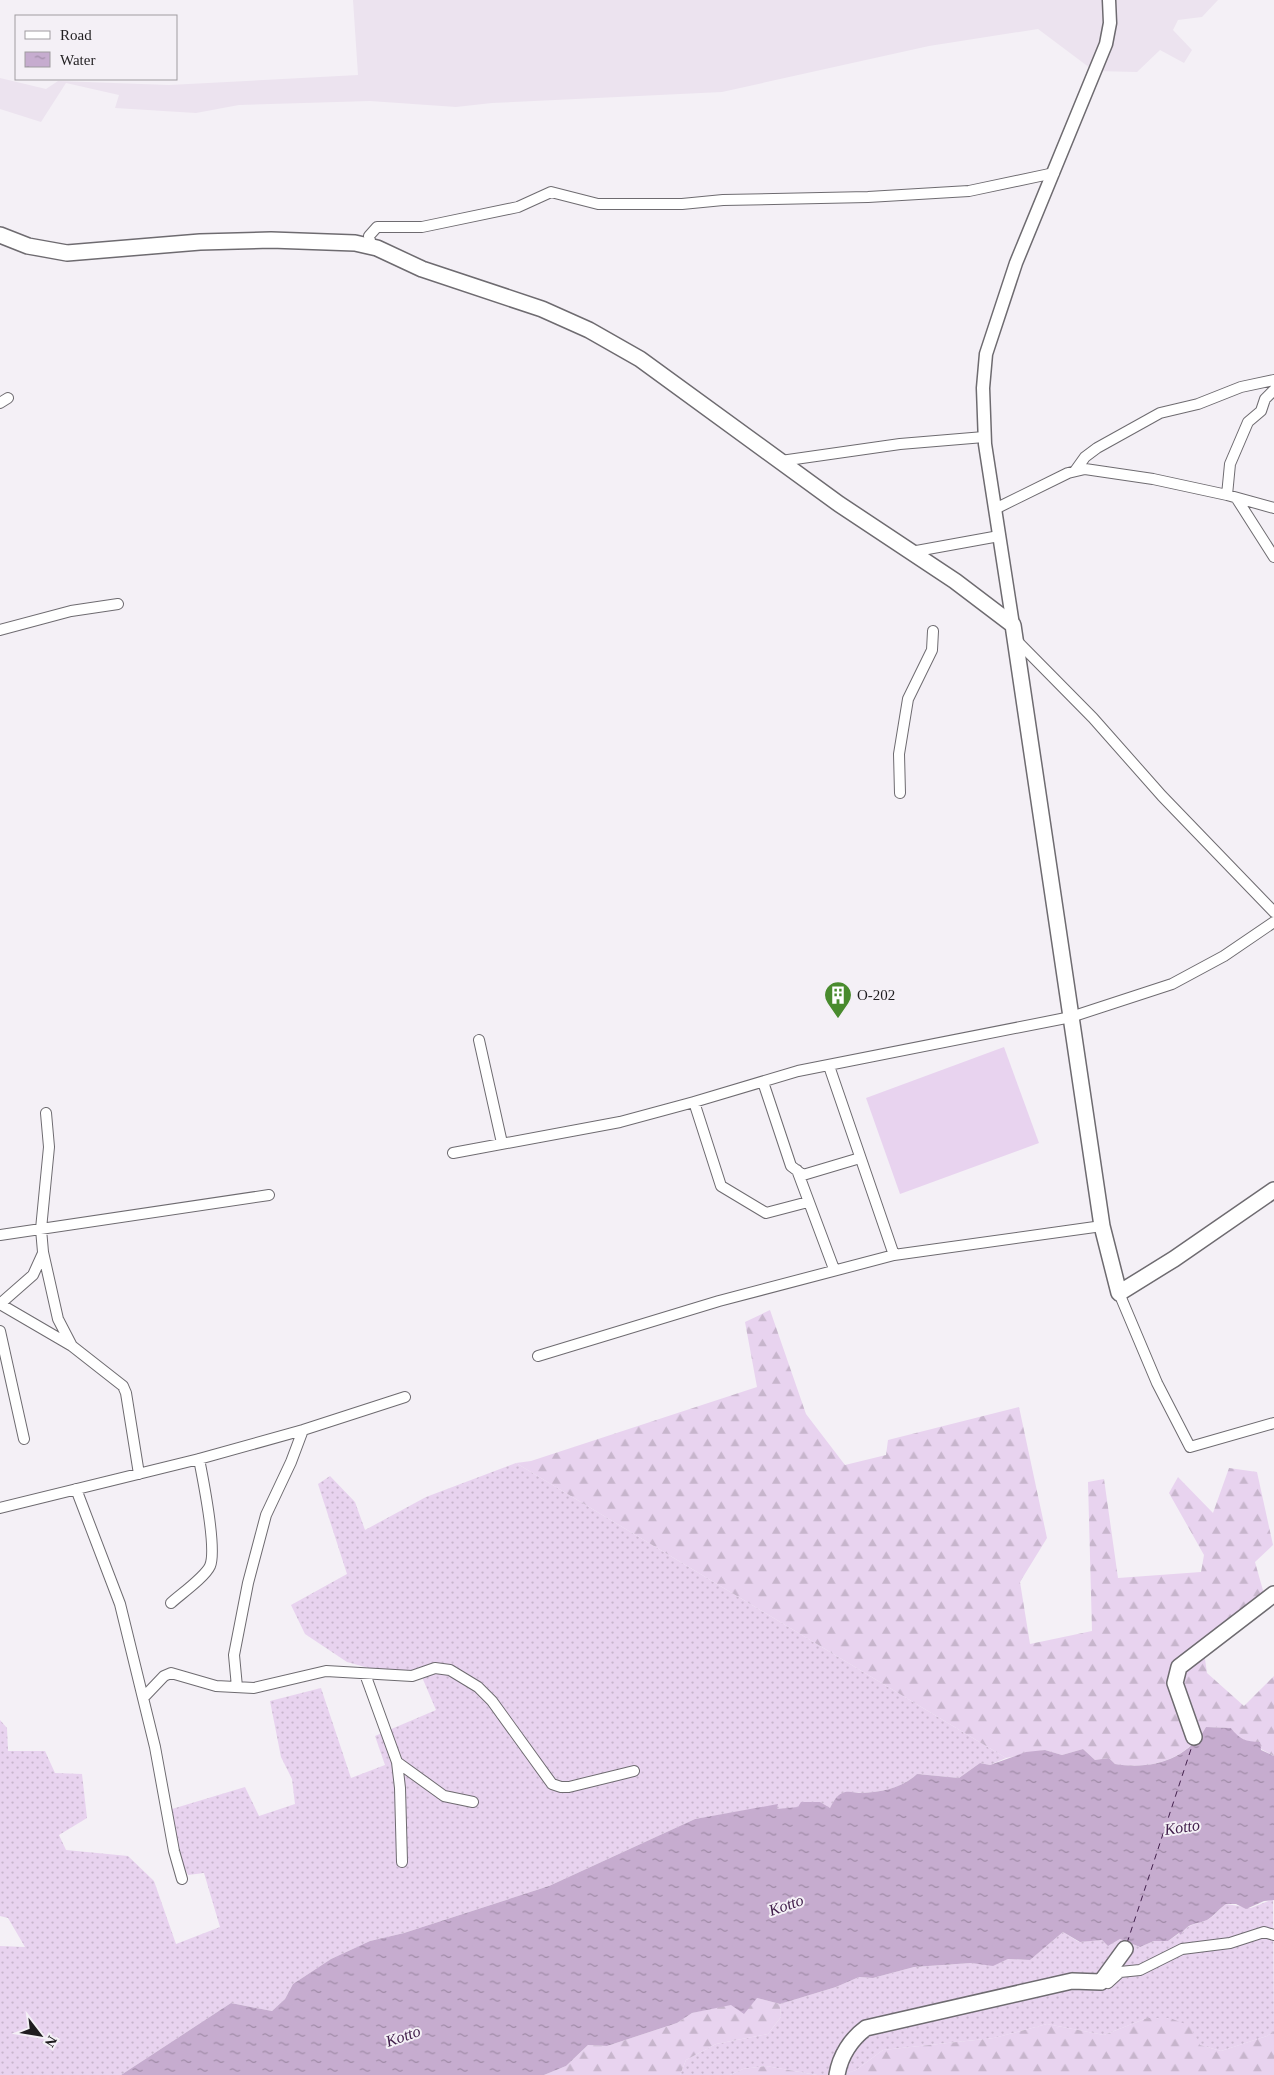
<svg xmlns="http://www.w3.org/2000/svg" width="1274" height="2075" font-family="Georgia,serif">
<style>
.built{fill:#ece3ef}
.grass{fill:url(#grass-dots)}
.forest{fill:url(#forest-firs)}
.pitch{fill:#e8d3ef}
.water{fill:url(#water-ripples)}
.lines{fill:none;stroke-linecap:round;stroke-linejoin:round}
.ferry{stroke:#42204c;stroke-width:1;stroke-dasharray:6 5;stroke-linecap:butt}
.minor-casing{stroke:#6e6b70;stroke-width:12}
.tertiary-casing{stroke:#6e6b70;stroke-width:15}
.secondary-casing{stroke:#6e6b70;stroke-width:18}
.minor{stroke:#fff;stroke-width:10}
.tertiary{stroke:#fff;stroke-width:12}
.secondary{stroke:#fff;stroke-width:15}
.labels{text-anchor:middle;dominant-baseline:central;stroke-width:4;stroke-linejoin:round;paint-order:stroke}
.poi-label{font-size:15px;fill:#1f1d1f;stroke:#f4f0f6;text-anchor:start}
.water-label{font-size:16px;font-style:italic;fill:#42204c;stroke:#f4f0f6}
</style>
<defs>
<pattern id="grass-dots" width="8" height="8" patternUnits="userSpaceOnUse" patternTransform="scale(1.25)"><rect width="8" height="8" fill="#e8d3ef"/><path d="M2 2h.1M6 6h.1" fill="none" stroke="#c7b5cc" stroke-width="1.8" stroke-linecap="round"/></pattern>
<pattern id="forest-firs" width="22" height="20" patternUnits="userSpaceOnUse" patternTransform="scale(1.25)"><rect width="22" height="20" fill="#e8d3ef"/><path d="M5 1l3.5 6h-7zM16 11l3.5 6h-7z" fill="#c7b5cc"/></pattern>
<pattern id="water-ripples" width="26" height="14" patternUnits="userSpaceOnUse" patternTransform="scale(1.25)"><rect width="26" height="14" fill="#c6accf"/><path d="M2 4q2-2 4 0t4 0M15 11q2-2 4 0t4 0" fill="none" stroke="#a08ba7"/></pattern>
</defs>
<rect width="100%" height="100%" fill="#f4f0f6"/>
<!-- built -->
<path class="built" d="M353,0H1218L1202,17L1178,20L1173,30L1192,50L1184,63L1160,50L1137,72L1094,71L1038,29L929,46L722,92L492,103L456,107L370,101L239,105L196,113L115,108L119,95L66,83L41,122L0,109V78L46,89L58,81L169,85L358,75Z"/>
<!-- grass -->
<path class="grass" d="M516,1463L1006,1758L990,1765L980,1763L959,1778L917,1774C902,1788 882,1792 862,1793C856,1793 848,1791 842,1793C836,1796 833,1802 830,1808L776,1809L778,1805L695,1819L549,1886L404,1933L370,1941L331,1959L293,1984L285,1999L272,2011L231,2003L121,2075H0V1946L25,1947L8,1918L0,1916V1720L7,1728L8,1751H45L55,1773L82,1774L87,1818L59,1835L66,1850L128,1856L154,1881L176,1944L220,1927L204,1873L188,1875L175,1849L172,1809L245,1787L259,1816L295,1804L292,1779L281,1757L270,1701L321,1688L351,1778L385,1765L375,1736L436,1710L419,1670H376L347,1662L305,1634L291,1605L347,1574L318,1484L330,1476L355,1502L365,1530L426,1497Z
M1273,1899L1274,2031L1267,2036L1221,2051L1200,2045L1147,2018L1104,2035L1047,2024L994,2038L883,2050L856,2070L842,2075H817L766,2066L743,2069L730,2075H680L686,2060L716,2044L768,2034L781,2017L780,2004L836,1987L859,1977L873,1978L914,1967L971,1963L993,1965L1008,1959L1030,1960L1063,1932L1079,1942L1102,1940L1108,1946L1120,1939L1140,1947L1154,1941H1168L1180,1933L1181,1935C1188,1923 1196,1925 1207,1920C1214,1917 1220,1908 1226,1904L1251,1908Z"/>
<!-- forest -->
<path class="forest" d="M770,1310L806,1414L845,1465L886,1455L888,1440L1019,1407L1047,1538L1020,1582L1030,1644L1092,1631L1088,1482L1104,1479L1118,1578L1201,1572L1204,1555L1169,1493L1178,1477L1213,1513L1229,1468L1257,1472L1273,1545L1255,1562L1264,1594L1202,1638L1207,1673L1244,1706L1274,1676V1756L1237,1736L1231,1728L1206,1727C1186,1760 1151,1770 1115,1764L1109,1758L1095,1760L1083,1749L1062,1755L1045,1750L1006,1758L516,1463L531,1461L757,1387L745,1322Z
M757,1998L780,2004L781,2017L768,2034L716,2044L686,2060L680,2075H544L566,2066L588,2045L607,2046L677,2023L692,2013Z
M1147,2018H1170L1190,2026L1200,2045L1221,2051L1267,2036L1274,2031V2075H842L856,2070L883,2050L994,2038L1047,2024L1104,2035Z
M766,2066L817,2075H730L743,2069Z"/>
<!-- pitch -->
<path class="pitch" d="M1004,1047L1039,1143L900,1194L866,1098Z"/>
<!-- water -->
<path class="water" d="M1206,1727L1231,1728C1239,1739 1246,1742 1260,1742L1261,1750L1274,1756V1900L1264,1901L1246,1909L1236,1904H1226C1220,1908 1213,1917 1207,1920C1196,1925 1188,1922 1181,1935L1179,1933L1168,1941H1154L1140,1947L1120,1939L1108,1946L1102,1940L1080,1942L1063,1932L1030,1960L1008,1959L993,1966L971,1963L914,1967L873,1978L859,1977L836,1987L780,2004L757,1998L744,2014L731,2005L692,2013L677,2023L607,2046L588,2045L566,2066L544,2075H121L231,2003L272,2011L285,1999L293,1984L331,1959L370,1941L404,1933L549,1886L695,1819L778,1804L777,1809L798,1807L801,1802H820L830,1808C833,1802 836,1796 842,1793C848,1790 856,1793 862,1793C882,1792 902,1788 917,1774L959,1778L980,1763L990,1765L1026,1752L1045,1750L1062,1755L1083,1749L1095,1760L1109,1758L1115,1764C1151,1770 1187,1760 1206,1727Z"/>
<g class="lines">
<!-- ferry -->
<path class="ferry" d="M1127,1943L1193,1743"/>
<!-- minor casing -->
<g class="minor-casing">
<path id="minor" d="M371,246L369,236L377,227H422L518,207L551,192L598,204H682L723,200L868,197L969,191L1054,173
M0,403L8,398
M781,461L900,444L984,437
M1075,471L1085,457L1097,448L1160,413L1198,404L1241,387L1274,380
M1227,495L1230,464L1248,422L1261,411L1265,399L1274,390
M1237,499L1274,557
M995,509L1068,473L1085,469L1153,479L1227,495L1274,508
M911,552L999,536
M0,630L71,611L118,604
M1017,641L1093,718L1162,796L1274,912
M900,793L899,754L908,699L932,650L933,631
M479,1040L502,1143
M829,1066L894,1255
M763,1082L791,1166L803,1175L860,1158
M694,1102L721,1186L766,1213L808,1202
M46,1113L49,1147L41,1229L43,1252L58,1319L72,1346L123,1386L126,1393L139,1474
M453,1153L620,1122L694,1102L798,1071L1071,1017L1172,984L1224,956L1274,922
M797,1170L834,1269
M0,1235L269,1195
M1119,1293L1157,1383L1190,1447L1274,1423
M0,1304L72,1346
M0,1304L33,1275L43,1253
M0,1331L24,1439
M538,1356L719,1301L894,1255L1102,1226
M76,1489L120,1604L155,1747L174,1851L182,1879
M0,1508L199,1459L303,1430L405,1397
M171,1603C181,1594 205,1577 210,1566C217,1550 203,1479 199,1459
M365,1674L397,1762L400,1788L402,1862
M237,1687L234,1655L248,1583L266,1515L291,1462L303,1430
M143,1698L164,1676L171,1673L216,1686L254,1688L326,1671L412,1676L435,1668L450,1670L478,1687L492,1701L552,1784L561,1787H569L634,1771
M397,1762L444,1796L473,1802
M1104,1980L1108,1983L1120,1972L1140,1970L1182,1949L1230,1943L1264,1932L1274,1935"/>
</g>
<!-- tertiary casing -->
<g class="tertiary-casing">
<path id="tertiary" d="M1013,625L985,444L983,388L986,354L1016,263L1106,44L1110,23L1109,0"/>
</g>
<!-- secondary casing -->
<g class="secondary-casing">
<path id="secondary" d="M0,235L28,246L67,253L200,242L271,240L355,243L377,248L422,269L542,309L589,330L640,359L839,504L955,581L1013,625L1102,1226L1119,1293L1174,1259L1274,1190
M1194,1737L1175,1683L1179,1667L1274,1594
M837,2075C840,2056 851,2039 866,2028L1072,1981L1101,1982L1125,1949"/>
</g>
<!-- minor -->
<use href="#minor" class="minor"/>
<!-- tertiary -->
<use href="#tertiary" class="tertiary"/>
<!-- secondary -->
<use href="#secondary" class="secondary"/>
</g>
<!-- icons -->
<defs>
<g id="building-pin" transform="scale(1.4375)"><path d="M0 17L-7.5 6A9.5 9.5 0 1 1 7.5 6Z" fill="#498b2e" stroke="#f4f0f6"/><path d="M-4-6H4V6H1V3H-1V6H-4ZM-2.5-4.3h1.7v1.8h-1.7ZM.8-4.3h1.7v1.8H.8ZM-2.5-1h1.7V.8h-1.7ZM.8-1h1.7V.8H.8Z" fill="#fff"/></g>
</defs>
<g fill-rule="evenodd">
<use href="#building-pin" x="838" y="995"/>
</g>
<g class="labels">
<!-- poi labels -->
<g class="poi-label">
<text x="857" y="995">O-202</text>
</g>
<!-- water labels -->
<g class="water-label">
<text transform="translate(1182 1827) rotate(-8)">Kotto</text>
<text transform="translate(786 1905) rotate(-19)">Kotto</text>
<text transform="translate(403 2036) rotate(-19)">Kotto</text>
</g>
</g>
<!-- legend -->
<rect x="15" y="15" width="162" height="65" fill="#f4f0f6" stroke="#9f9ca0"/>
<rect x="25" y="31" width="25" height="8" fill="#ffffff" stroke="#9f9ca0"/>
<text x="60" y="40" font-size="15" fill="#1f1d1f">Road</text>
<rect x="25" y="52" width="25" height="15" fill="url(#water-ripples)" stroke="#9f9ca0"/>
<text x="60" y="65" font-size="15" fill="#1f1d1f">Water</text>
<!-- north arrow -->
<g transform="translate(40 2035) rotate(121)" stroke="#f4f0f6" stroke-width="4" paint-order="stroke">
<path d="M0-4L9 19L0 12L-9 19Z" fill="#1f1d1f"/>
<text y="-8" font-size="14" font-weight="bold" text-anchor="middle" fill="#1f1d1f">N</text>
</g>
</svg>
